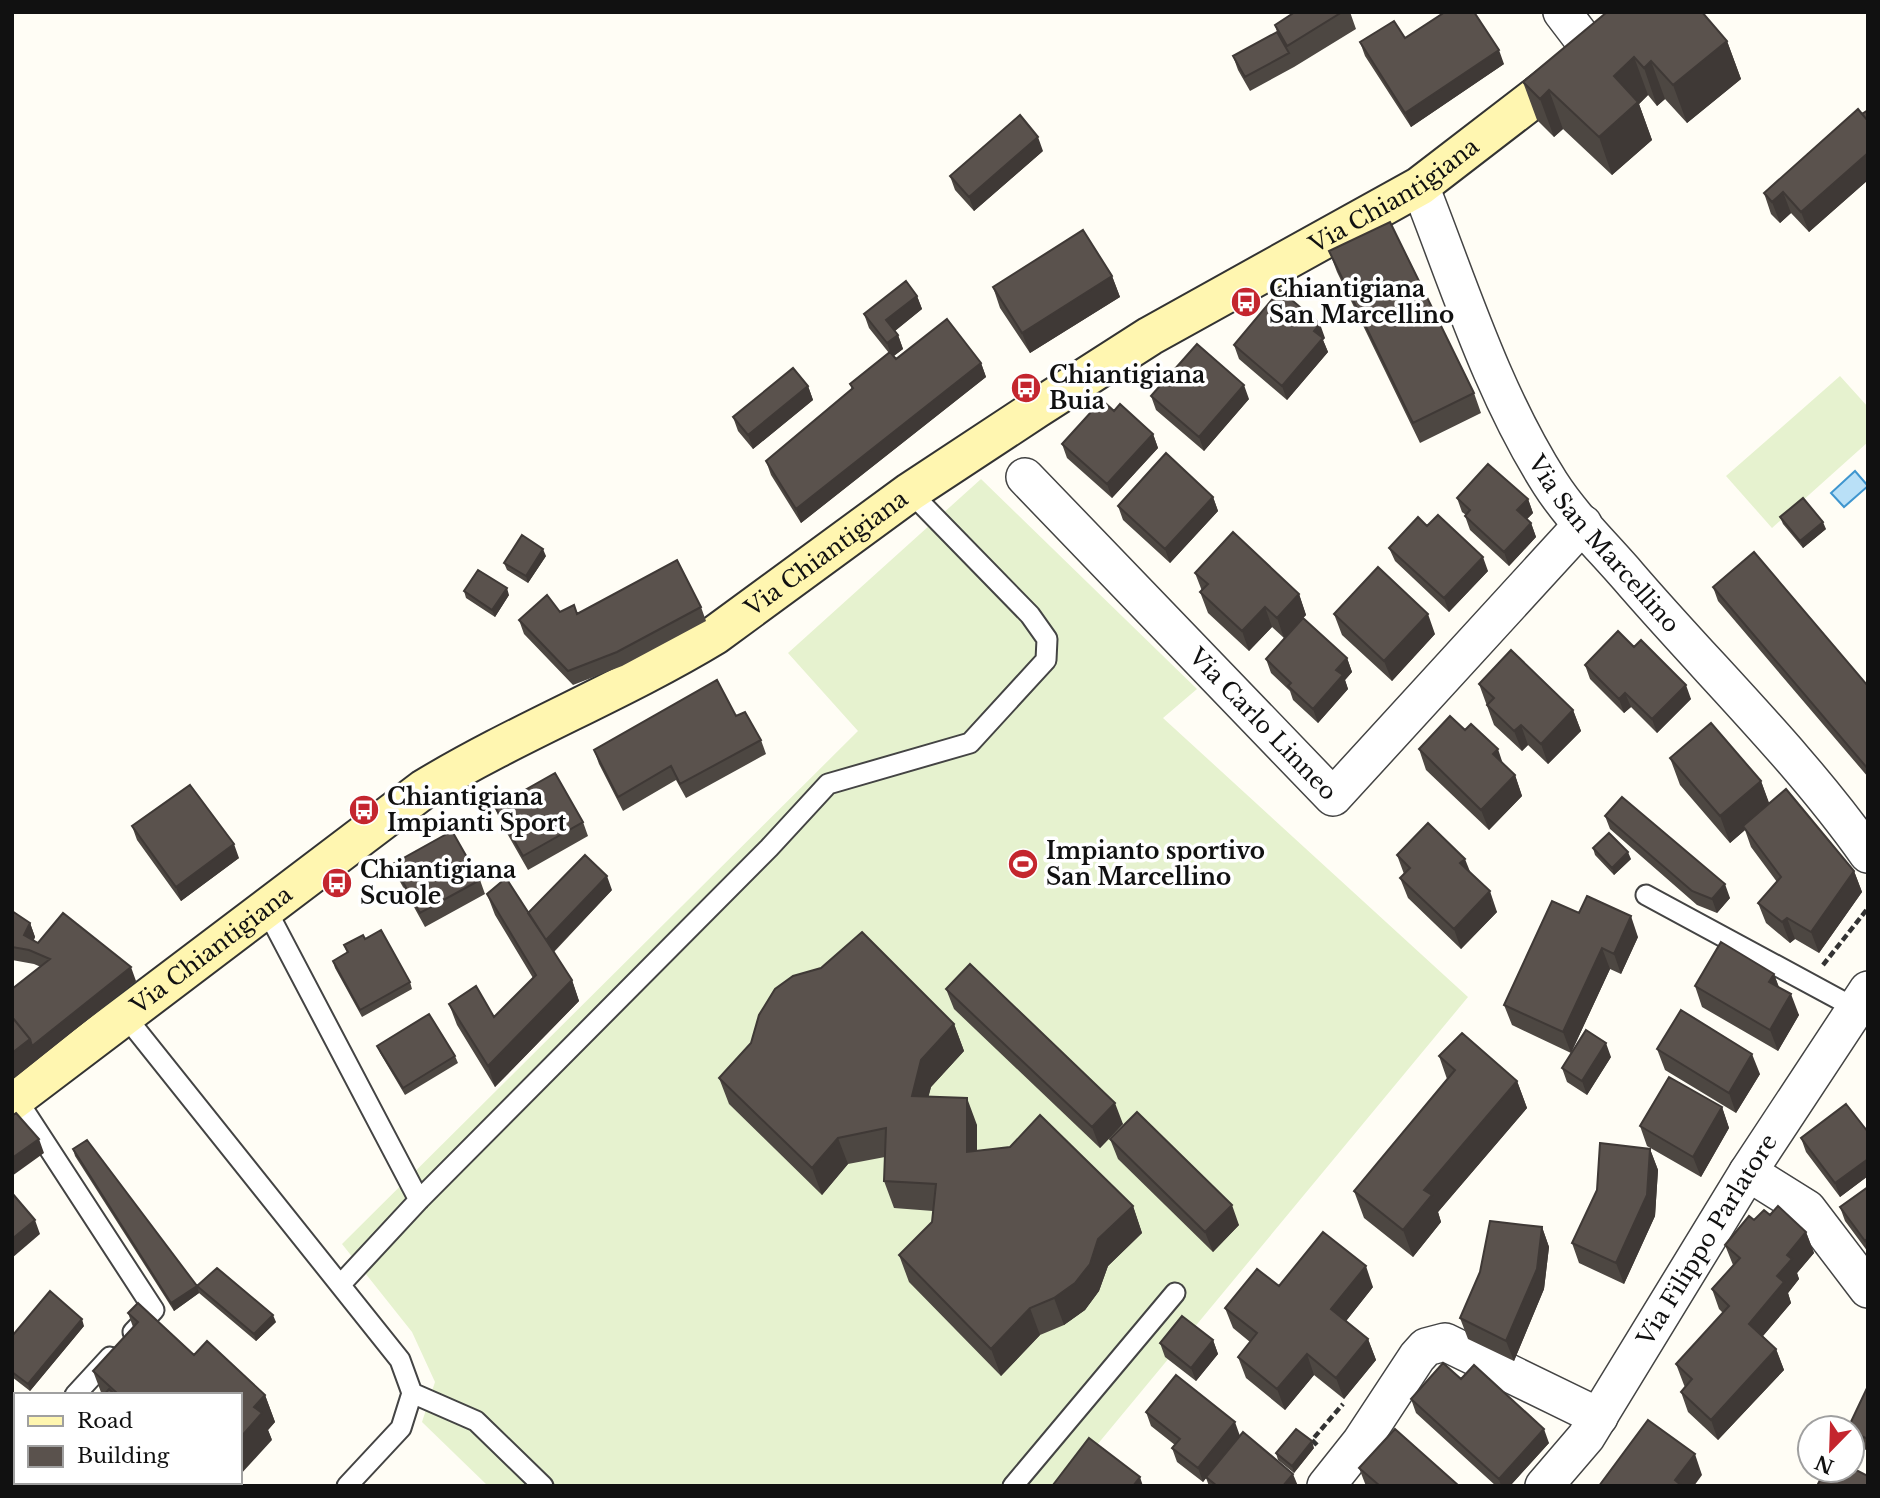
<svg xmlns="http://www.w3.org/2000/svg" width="1880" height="1498" font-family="'Libre Baskerville',serif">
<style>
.pitch{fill:#e6f2cf}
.water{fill:#b9e0f7;stroke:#3f96cf;stroke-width:2}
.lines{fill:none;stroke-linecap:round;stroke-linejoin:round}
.lane-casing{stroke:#444;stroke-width:23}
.street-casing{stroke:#444;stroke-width:40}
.secondary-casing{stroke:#333;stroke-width:42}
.path{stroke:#333;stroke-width:4.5;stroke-dasharray:7 3.5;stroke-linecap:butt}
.lane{stroke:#fff;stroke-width:19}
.street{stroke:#fff;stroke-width:37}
.secondary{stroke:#fff6b0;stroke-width:38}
.wall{fill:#4d4742}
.shaded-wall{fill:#3f3936}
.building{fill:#5a524d;stroke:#3f3936;stroke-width:2}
.labels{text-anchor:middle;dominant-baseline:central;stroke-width:7;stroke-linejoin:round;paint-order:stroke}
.street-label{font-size:23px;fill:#111;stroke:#fff}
.poi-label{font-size:23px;font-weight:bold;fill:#111;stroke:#fff;text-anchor:start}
</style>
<rect width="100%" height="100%" fill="#fffdf5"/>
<!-- pitch -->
<path class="pitch" d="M1840,376L1868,407V442L1772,528L1726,476Z
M981,479L1197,689L1163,718L1468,997L1063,1486H488L422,1422L435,1382L412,1332L342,1244L858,731L788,653Z"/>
<!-- water -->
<path class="water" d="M1855,471L1868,486L1844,507L1831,493Z"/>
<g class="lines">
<!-- lane casing -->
<g class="lane-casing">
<path id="lane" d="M1646,895L1855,1008
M266,909L419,1200
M126,1017L400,1360L412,1393L401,1428L347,1486
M16,1098L154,1310L133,1332
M341,1284L419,1200L769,848L828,784L970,743L1046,660L1047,639L1030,615L910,492
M412,1393L476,1421L543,1486
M75,1395L110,1357
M12,1464L16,1460
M1013,1486L1175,1293"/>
</g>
<!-- street casing -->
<g class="street-casing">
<g id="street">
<path d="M1562,12L1594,54"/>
<path id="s1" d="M1420,186C1459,285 1492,392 1550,483C1571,516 1602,546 1628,576C1707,668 1798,755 1868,854"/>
<path id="s2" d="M1025,477L1333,797L1583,524"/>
<path d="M1748,1172L1807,1209L1868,1289"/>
<path d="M1326,1486L1361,1442L1417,1357L1426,1347L1445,1342L1599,1417"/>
<path id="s3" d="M1544,1486L1586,1437L1748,1172L1868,990"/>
</g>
</g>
<!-- secondary casing -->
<g class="secondary-casing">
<g id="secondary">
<path id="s4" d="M12,1101L424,789C518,732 621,692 715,635L910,492L1036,409L1150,336L1420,186L1646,12"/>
</g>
</g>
<!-- path -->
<path class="path" d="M1823,965L1868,908
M1317,1445L1312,1440L1343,1404"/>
<!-- lane -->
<use href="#lane" class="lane"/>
<!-- street -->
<use href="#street" class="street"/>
<!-- secondary -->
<use href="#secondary" class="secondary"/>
</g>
<!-- wall -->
<path class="wall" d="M1295,12H1350L1356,29L1294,67L1250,91L1238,70L1233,56L1277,32L1275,25Z
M1607,12L1727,41L1741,79L1687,123L1665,99L1657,106L1648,95L1639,104L1652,140L1612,175L1563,129L1554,137L1537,120L1523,82Z
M1405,38L1504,64L1411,127L1365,56L1360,42Z
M1868,110V180L1809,232L1791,213L1780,223L1771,214L1764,193Z
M1043,151L974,211L955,190L950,176Z
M1329,251L1474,393L1481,413L1420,443L1337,272Z
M1112,276L1120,297L1030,353L1000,308L993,287Z
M917,296L922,309L895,331L898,335L903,349L894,356L896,359L981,363L986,377L801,523L771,475L766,461L852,390L850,384L889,353L869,328L864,314Z
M1325,338L1323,340L1328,352L1287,400L1239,359L1234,345Z
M808,386L813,400L753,449L738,431L733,417Z
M1151,396L1249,399L1204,451L1156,410Z
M1114,411L1153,434L1158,448L1112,498L1067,458L1062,444Z
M1213,497L1218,511L1170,563L1123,520L1118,506Z
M1457,498L1528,499L1533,513L1527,519L1531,523L1536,537L1509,566L1470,530L1465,516L1466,515L1462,512Z
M1780,517L1826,529L1803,548L1783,524Z
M1427,526L1488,571L1449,612L1395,561L1389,548Z
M546,556L528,583L507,570L504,563Z
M1195,573L1299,594L1306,615L1303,618L1347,658L1352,672L1345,680L1348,689L1318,723L1293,700L1290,691L1271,673L1266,659L1284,638L1272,627L1249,651L1208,613L1200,592L1202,591Z
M1713,587L1868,686V777L1718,601Z
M464,591L509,595L495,617L466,598Z
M574,605L577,614L701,607L706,621L622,666L573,685L524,634L519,620L560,612Z
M1334,614L1435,634L1392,681L1342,635Z
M1634,647L1691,699L1657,733L1631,707L1624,713L1590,679L1585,665Z
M1479,684L1573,710L1581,731L1548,764L1528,745L1522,751L1494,725Z
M1465,730L1515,775L1522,796L1489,830L1426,770L1419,749Z
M761,740L766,754L686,798L676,780L623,811L599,764L594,750Z
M1670,758L1761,781L1769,804L1854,871L1862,892L1819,953L1795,939L1790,943L1766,923L1758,903L1777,882L1751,847L1745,830L1730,843L1680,785Z
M495,807L583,822L588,836L528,870L500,821Z
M1605,816L1730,898L1717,913L1697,905L1610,829Z
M132,826L239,858L181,901L137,840Z
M1593,848L1631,859L1614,875L1595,855Z
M1397,855L1470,873L1497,912L1461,949L1408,898L1400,878L1404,874Z
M393,864L480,880L485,894L425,927L398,878Z
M612,890L554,952L572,980L579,1001L495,1087L457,1025L449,1004L494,1017L533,978L495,915L487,894L528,913Z
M12,911L30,923L35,937L34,940L38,943L136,981L12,1080L41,967L34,964L12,960Z
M1579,913L1638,937L1621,974L1610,969L1571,1053L1512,1025L1504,1005Z
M365,939L410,982L412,989L362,1017L335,968L333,961L347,953L344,945Z
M1774,974L1779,987L1799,1015L1778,1051L1702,1007L1695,986Z
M946,989L1123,1124L1100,1148L954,1009Z
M954,1024L964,1051L931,1087L928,1097L977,1125V1151L1133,1206L1142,1233L1108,1266L1099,1291L1085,1310L1064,1325L1040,1335L1001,1376L909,1282L899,1255L932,1222L933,1211L894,1208L884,1181L885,1157L848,1164L822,1195L729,1104L719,1078Z
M377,1046L455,1056L458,1063L405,1095L380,1053Z
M1657,1049L1760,1074L1736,1113L1665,1070Z
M1439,1056L1517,1081L1527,1108L1438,1212L1441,1222L1413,1257L1364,1218L1354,1191L1447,1079Z
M1611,1057L1587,1095L1567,1082L1562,1068Z
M1722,1107L1729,1128L1701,1177L1647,1146L1640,1126Z
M1868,1132V1176L1840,1197L1806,1152L1801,1138Z
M1110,1139L1239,1225L1213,1252L1118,1159Z
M73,1149L197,1286L276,1322L256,1341L199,1293L174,1311L75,1156Z
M1650,1149L1658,1170L1655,1216L1624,1284L1579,1263L1572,1243L1597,1190Z
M1868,1187V1252L1845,1221L1840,1207Z
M1770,1215L1806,1232L1814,1253L1797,1273L1799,1279L1788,1293L1791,1303L1763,1336L1776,1349L1784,1370L1718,1440L1688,1412L1681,1392L1685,1387L1684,1385L1676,1364L1723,1313L1719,1309L1712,1289L1733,1265L1725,1245L1754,1220Z
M1542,1227L1549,1247L1544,1289L1514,1361L1468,1339L1460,1318Z
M1279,1286L1373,1287L1346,1321L1368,1339L1376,1360L1344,1399L1314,1375L1285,1410L1246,1378L1238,1357L1250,1342L1233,1328L1225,1308Z
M128,1313L194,1355L265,1395L275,1422L268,1430L272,1440L240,1395H102L93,1371L133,1327Z
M84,1326L30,1391L12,1377V1336Z
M1213,1340L1218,1354L1196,1381L1165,1357L1160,1343Z
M1461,1379L1549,1443L1510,1486H1496L1416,1413L1411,1399Z
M1868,1386V1451L1852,1443V1428Z
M1146,1412L1240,1436L1298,1486H1209L1206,1478L1203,1482L1177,1462L1172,1448L1175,1445L1151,1426Z
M1314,1448L1294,1473L1278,1460L1276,1453Z
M1359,1468L1459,1486H1366Z
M195,1482H233L230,1486H198Z"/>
<!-- shaded-wall -->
<path class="shaded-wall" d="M1727,41L1741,79L1687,123L1673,85Z
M1499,50L1504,64L1411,127L1405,113Z
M1634,57L1648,95L1639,104L1652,140L1612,175L1599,137L1614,76Z
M1651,61L1665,99L1657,106L1644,68Z
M1549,90L1563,129L1554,137L1540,99Z
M1038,137L1043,151L974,211L969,197Z
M1868,153V180L1809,232L1801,212Z
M1783,192L1791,213L1780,223L1772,202Z
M1112,276L1120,297L1030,353L1022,333Z
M917,296L922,309L891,334L886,320Z
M1320,324L1325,338L1323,340L1328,352L1287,400L1282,386L1314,331Z
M898,335L903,349L892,357L887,343Z
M981,363L986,377L801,523L796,509Z
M1244,385L1249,399L1204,451L1199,437Z
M808,386L813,400L753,449L748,435Z
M1153,434L1158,448L1112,498L1107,484Z
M1213,497L1218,511L1170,563L1165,549Z
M1528,499L1533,513L1522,524L1517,510Z
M1823,522L1826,529L1803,548L1800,541Z
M1531,523L1536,537L1509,566L1504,552Z
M543,549L546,556L528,583L526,576Z
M1483,557L1488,571L1449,612L1444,598Z
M507,588L509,595L495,617L492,610Z
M1299,594L1306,615L1284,638L1277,618Z
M1265,607L1272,627L1249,651L1242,631Z
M1428,614L1435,634L1392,681L1384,661Z
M1347,658L1352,672L1345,680L1348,689L1318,723L1313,709L1336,670Z
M1686,685L1691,699L1657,733L1652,719Z
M1625,693L1631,707L1624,713L1619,699Z
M1573,710L1581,731L1548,764L1541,744Z
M1521,725L1528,745L1522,751L1514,731Z
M1498,749L1505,770L1493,754Z
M1515,775L1522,796L1489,830L1481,810Z
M1761,781L1771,808L1743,826L1745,830L1730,843L1720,816Z
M234,844L239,858L181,901L176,887Z
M1628,852L1631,859L1614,875L1612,868Z
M1465,859L1473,879L1460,863Z
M1854,871L1862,892L1819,953L1811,932Z
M607,876L612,890L550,955L545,941Z
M1725,884L1730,898L1717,913L1712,899Z
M1490,891L1497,912L1461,949L1454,929Z
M1631,916L1638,937L1621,974L1614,954Z
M1787,918L1795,939L1790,943L1782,922Z
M30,923L35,937L29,948L24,935Z
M1602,948L1610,969L1571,1053L1563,1032Z
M131,967L136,981L12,1080V1053L30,1039Z
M1774,974L1781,994L1769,982Z
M572,980L579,1001L495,1087L488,1066Z
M1791,994L1799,1015L1778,1051L1770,1030Z
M954,1024L964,1051L931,1087L922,1123L912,1096L921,1060Z
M1606,1043L1611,1057L1587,1095L1582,1081Z
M1752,1054L1760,1074L1736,1113L1729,1093Z
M1517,1081L1527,1108L1438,1212L1441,1222L1413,1257L1403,1230L1424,1190Z
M967,1098L977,1125V1179L967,1152Z
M1115,1103L1123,1124L1100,1148L1092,1127Z
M1722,1107L1729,1128L1701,1177L1693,1157Z
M838,1138L848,1164L822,1195L812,1168Z
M39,1139L44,1153L12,1176V1158Z
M1650,1149L1658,1170L1655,1216L1624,1284L1616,1263Z
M1868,1159V1176L1840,1197L1835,1183Z
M1232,1205L1239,1225L1213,1252L1205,1232Z
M1133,1206L1142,1233L1108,1266L1099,1291L1085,1310L1064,1325L1054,1298L1098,1239Z
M35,1220L40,1234L12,1258V1239Z
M1542,1227L1549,1247L1544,1289L1514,1361L1506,1341Z
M1806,1232L1814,1253L1797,1273L1799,1279L1788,1293L1791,1303L1756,1344L1749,1324L1777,1276L1787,1255Z
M1868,1238V1250L1865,1241Z
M1366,1266L1373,1287L1339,1330L1331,1309Z
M197,1286L199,1293L174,1311L171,1303Z
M1030,1308L1040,1335L1001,1376L991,1349Z
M273,1315L276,1322L256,1341L254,1334Z
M82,1319L84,1326L30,1391L28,1384Z
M1368,1339L1376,1360L1344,1399L1336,1378Z
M1213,1340L1218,1354L1196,1381L1191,1368Z
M1776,1349L1784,1370L1718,1440L1711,1420Z
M1307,1354L1314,1375L1285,1410L1277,1389Z
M265,1395L275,1422L268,1430L272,1440L240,1475V1438L254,1407Z
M1235,1422L1240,1436L1203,1482L1198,1468Z
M1544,1429L1549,1443L1510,1486H1501L1499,1479Z
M1312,1441L1314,1448L1294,1473L1292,1466Z
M1695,1454L1702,1475L1694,1486H1677L1675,1480Z
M1293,1474L1298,1486H1283Z
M1140,1477L1143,1486H1133Z
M208,1482H233L230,1486H210Z"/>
<!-- building -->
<path class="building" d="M1295,12H1342L1287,46L1275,25Z
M1445,12H1474L1499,50L1405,113L1360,42L1394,21L1405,38Z
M1607,12H1702L1727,41L1673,85L1651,61L1644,68L1634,57L1614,76L1638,102L1599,137L1549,90L1540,99L1523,82Z
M1277,32L1289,53L1245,77L1233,56Z
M1858,109L1868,121V153L1801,212L1783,192L1772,202L1764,193Z
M1868,110V121L1862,114Z
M1020,115L1038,137L969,197L950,176Z
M1390,222L1474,393L1413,423L1329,251Z
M1083,230L1112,276L1022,333L993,287Z
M906,281L917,296L886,320L898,335L887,343L864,314Z
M1280,290L1320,324L1314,331L1323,338L1282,386L1234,345Z
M947,319L981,363L796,509L766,461L853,388L850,384L890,352L896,359Z
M1197,344L1244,385L1199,437L1151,396Z
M793,368L808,386L748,435L733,417Z
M1102,400L1114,411L1120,404L1153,434L1107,484L1062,444Z
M1166,453L1213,497L1165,549L1118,506Z
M1488,464L1528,499L1517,510L1531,523L1504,552L1465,516L1470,510L1457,498Z
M1803,498L1823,522L1800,541L1780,517Z
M1438,515L1483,557L1444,598L1389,548L1418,517L1427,526Z
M1233,532L1299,594L1277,618L1265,607L1242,631L1200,592L1208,584L1195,573Z
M522,535L543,549L526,576L504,563Z
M1754,552L1868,686V769L1713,587Z
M677,560L701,607L617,652L568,671L519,620L547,595L560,612L574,605L577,614Z
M1378,567L1428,614L1384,661L1334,614Z
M478,570L507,588L492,610L464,591Z
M1303,618L1347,658L1336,670L1343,675L1313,709L1288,686L1291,683L1266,659Z
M1618,631L1634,647L1641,640L1686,685L1652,719L1625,693L1619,699L1585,665Z
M1511,650L1573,710L1541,744L1521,725L1514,731L1487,705L1494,698L1479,684Z
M717,680L736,716L745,712L761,740L680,784L671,766L618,797L594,750Z
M1450,716L1465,730L1471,724L1498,749L1493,754L1515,775L1481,810L1419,749Z
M1711,723L1761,781L1720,816L1670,758Z
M555,773L583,822L523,856L495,807Z
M190,785L234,844L176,887L132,826Z
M1786,789L1854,871L1811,932L1787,918L1782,922L1758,903L1781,877L1743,826Z
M1622,797L1725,884L1712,899L1692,891L1605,816Z
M1428,823L1465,859L1460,863L1490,891L1454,929L1400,878L1410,868L1397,855Z
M452,831L480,880L420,913L393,864Z
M1609,833L1628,852L1612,868L1593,848Z
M585,855L607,876L546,940L528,913Z
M506,878L572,980L488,1066L449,1004L476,986L494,1017L536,975L487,894Z
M1587,896L1631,916L1614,954L1602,948L1563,1032L1504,1005L1552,901L1579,913Z
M12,911L30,923L24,935L38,943L63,913L131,967L32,1046L30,1039L12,1017V989L50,959L29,950L12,947Z
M381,930L410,982L360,1010L333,961L348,952L344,945L363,935L365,939Z
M862,932L954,1024L921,1060L912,1096L967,1098V1152L1010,1147L1040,1115L1133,1206L1098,1239L1090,1264L1075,1283L1054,1298L1030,1308L991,1349L899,1255L932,1222L936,1184L884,1181L886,1128L838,1138L812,1168L719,1078L751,1043L759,1015L775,989L793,976L821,968Z
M1721,942L1774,974L1769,982L1791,994L1770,1030L1695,986Z
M970,964L1115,1103L1092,1127L946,989Z
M1681,1010L1752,1054L1729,1093L1657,1049Z
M429,1014L455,1056L403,1088L377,1046Z
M12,1017L30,1039L12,1053Z
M1586,1030L1606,1043L1582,1081L1562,1068Z
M1462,1033L1517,1081L1424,1190L1432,1195L1403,1230L1354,1191L1455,1070L1439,1056Z
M1669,1077L1722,1107L1693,1157L1640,1126Z
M1846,1104L1868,1132V1159L1835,1183L1801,1138Z
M1137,1112L1232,1205L1205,1232L1110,1139Z
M16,1113L39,1139L12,1158V1116Z
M87,1140L197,1286L171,1303L73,1149Z
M1600,1143L1650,1149L1647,1195L1616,1263L1572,1243L1597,1190Z
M1868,1187V1238L1865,1241L1840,1207Z
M12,1193L35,1220L12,1239Z
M1778,1206L1806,1232L1787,1255L1792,1259L1777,1276L1784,1282L1749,1324L1776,1349L1711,1420L1681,1392L1692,1379L1676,1364L1729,1306L1712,1289L1740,1258L1725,1245L1749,1216L1754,1220L1764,1210L1770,1215Z
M1490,1221L1542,1227L1537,1269L1506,1341L1460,1318L1480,1272Z
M1323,1232L1366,1266L1331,1309L1368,1339L1336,1378L1307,1354L1277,1389L1238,1357L1257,1333L1225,1308L1257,1269L1279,1286Z
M217,1268L273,1315L254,1334L197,1286Z
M50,1291L82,1319L28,1384L12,1372V1336Z
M138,1303L194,1355L207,1341L265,1395L254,1407L262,1413L240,1438V1395H119L93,1371L138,1322L128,1313Z
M1182,1316L1213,1340L1191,1368L1160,1343Z
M1443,1363L1461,1379L1474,1365L1544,1429L1499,1479L1411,1399Z
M1176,1375L1235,1422L1198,1468L1172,1448L1180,1439L1146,1412Z
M1868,1386V1439L1852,1432V1428H1848Z
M109,1389L115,1395H104Z
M1648,1420L1695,1454L1675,1480L1682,1486H1599Z
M1296,1429L1312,1441L1292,1466L1276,1453Z
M1395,1429L1459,1486H1380L1359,1468Z
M1243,1432L1293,1474L1283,1486H1217L1206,1477Z
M1089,1438L1140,1477L1133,1486L1053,1485Z
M1852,1468L1868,1476V1486H1817L1825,1470H1830L1834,1473L1836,1470H1852Z
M26,1482H151L154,1486H30Z"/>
<!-- icons -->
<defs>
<g id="bus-disc" transform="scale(1.575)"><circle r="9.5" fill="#c4262e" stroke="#fff"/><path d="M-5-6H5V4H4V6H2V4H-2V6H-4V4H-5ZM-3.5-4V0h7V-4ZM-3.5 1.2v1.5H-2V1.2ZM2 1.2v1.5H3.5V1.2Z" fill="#fff"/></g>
<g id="stadium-disc" transform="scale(1.575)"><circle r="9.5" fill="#c4262e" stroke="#fff"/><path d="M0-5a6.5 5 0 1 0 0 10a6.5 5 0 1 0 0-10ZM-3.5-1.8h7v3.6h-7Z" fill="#fff"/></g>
</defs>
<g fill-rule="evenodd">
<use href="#bus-disc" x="1246" y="302"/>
<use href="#bus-disc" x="1026" y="388"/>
<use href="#bus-disc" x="364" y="810"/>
<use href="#stadium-disc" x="1023" y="864"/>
<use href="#bus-disc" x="337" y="883"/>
</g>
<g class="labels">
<!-- street labels -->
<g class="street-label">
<text stroke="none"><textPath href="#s4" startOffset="1656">Via Chiantigiana</textPath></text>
<text stroke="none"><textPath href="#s1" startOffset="406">Via San Marcellino</textPath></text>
<text stroke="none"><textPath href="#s4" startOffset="984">Via Chiantigiana</textPath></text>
<text stroke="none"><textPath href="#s2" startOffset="343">Via Carlo Linneo</textPath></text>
<text stroke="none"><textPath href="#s4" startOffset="250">Via Chiantigiana</textPath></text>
<text stroke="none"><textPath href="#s3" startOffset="296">Via Filippo Parlatore</textPath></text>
</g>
<!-- poi labels -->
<g class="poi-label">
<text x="1269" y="289">Chiantigiana<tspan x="1269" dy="26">San Marcellino</tspan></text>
<text x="1049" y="375">Chiantigiana<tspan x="1049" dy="26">Buia</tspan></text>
<text x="387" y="797">Chiantigiana<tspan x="387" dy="26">Impianti Sport</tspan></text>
<text x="1046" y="851">Impianto sportivo<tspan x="1046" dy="26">San Marcellino</tspan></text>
<text x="360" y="870">Chiantigiana<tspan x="360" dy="26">Scuole</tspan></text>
</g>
</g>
<!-- border -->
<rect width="1880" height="1498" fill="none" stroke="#111111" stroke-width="28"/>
<!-- legend -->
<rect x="14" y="1393" width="228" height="91" fill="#ffffff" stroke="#a0a0a0" stroke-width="2"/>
<rect x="28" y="1416" width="35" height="10" fill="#fff6b0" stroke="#a0a0a0" stroke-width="2"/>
<text x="77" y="1428" font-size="21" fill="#111111">Road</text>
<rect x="28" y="1446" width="35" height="21" fill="#5a524d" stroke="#a0a0a0" stroke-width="2"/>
<text x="77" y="1463" font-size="21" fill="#111111">Building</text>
<!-- north arrow -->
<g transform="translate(1831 1449) rotate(203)"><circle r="33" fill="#ffffff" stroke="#a0a0a0" stroke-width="2"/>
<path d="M0-5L12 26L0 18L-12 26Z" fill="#c4262e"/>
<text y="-10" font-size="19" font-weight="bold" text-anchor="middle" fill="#111111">N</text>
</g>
</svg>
